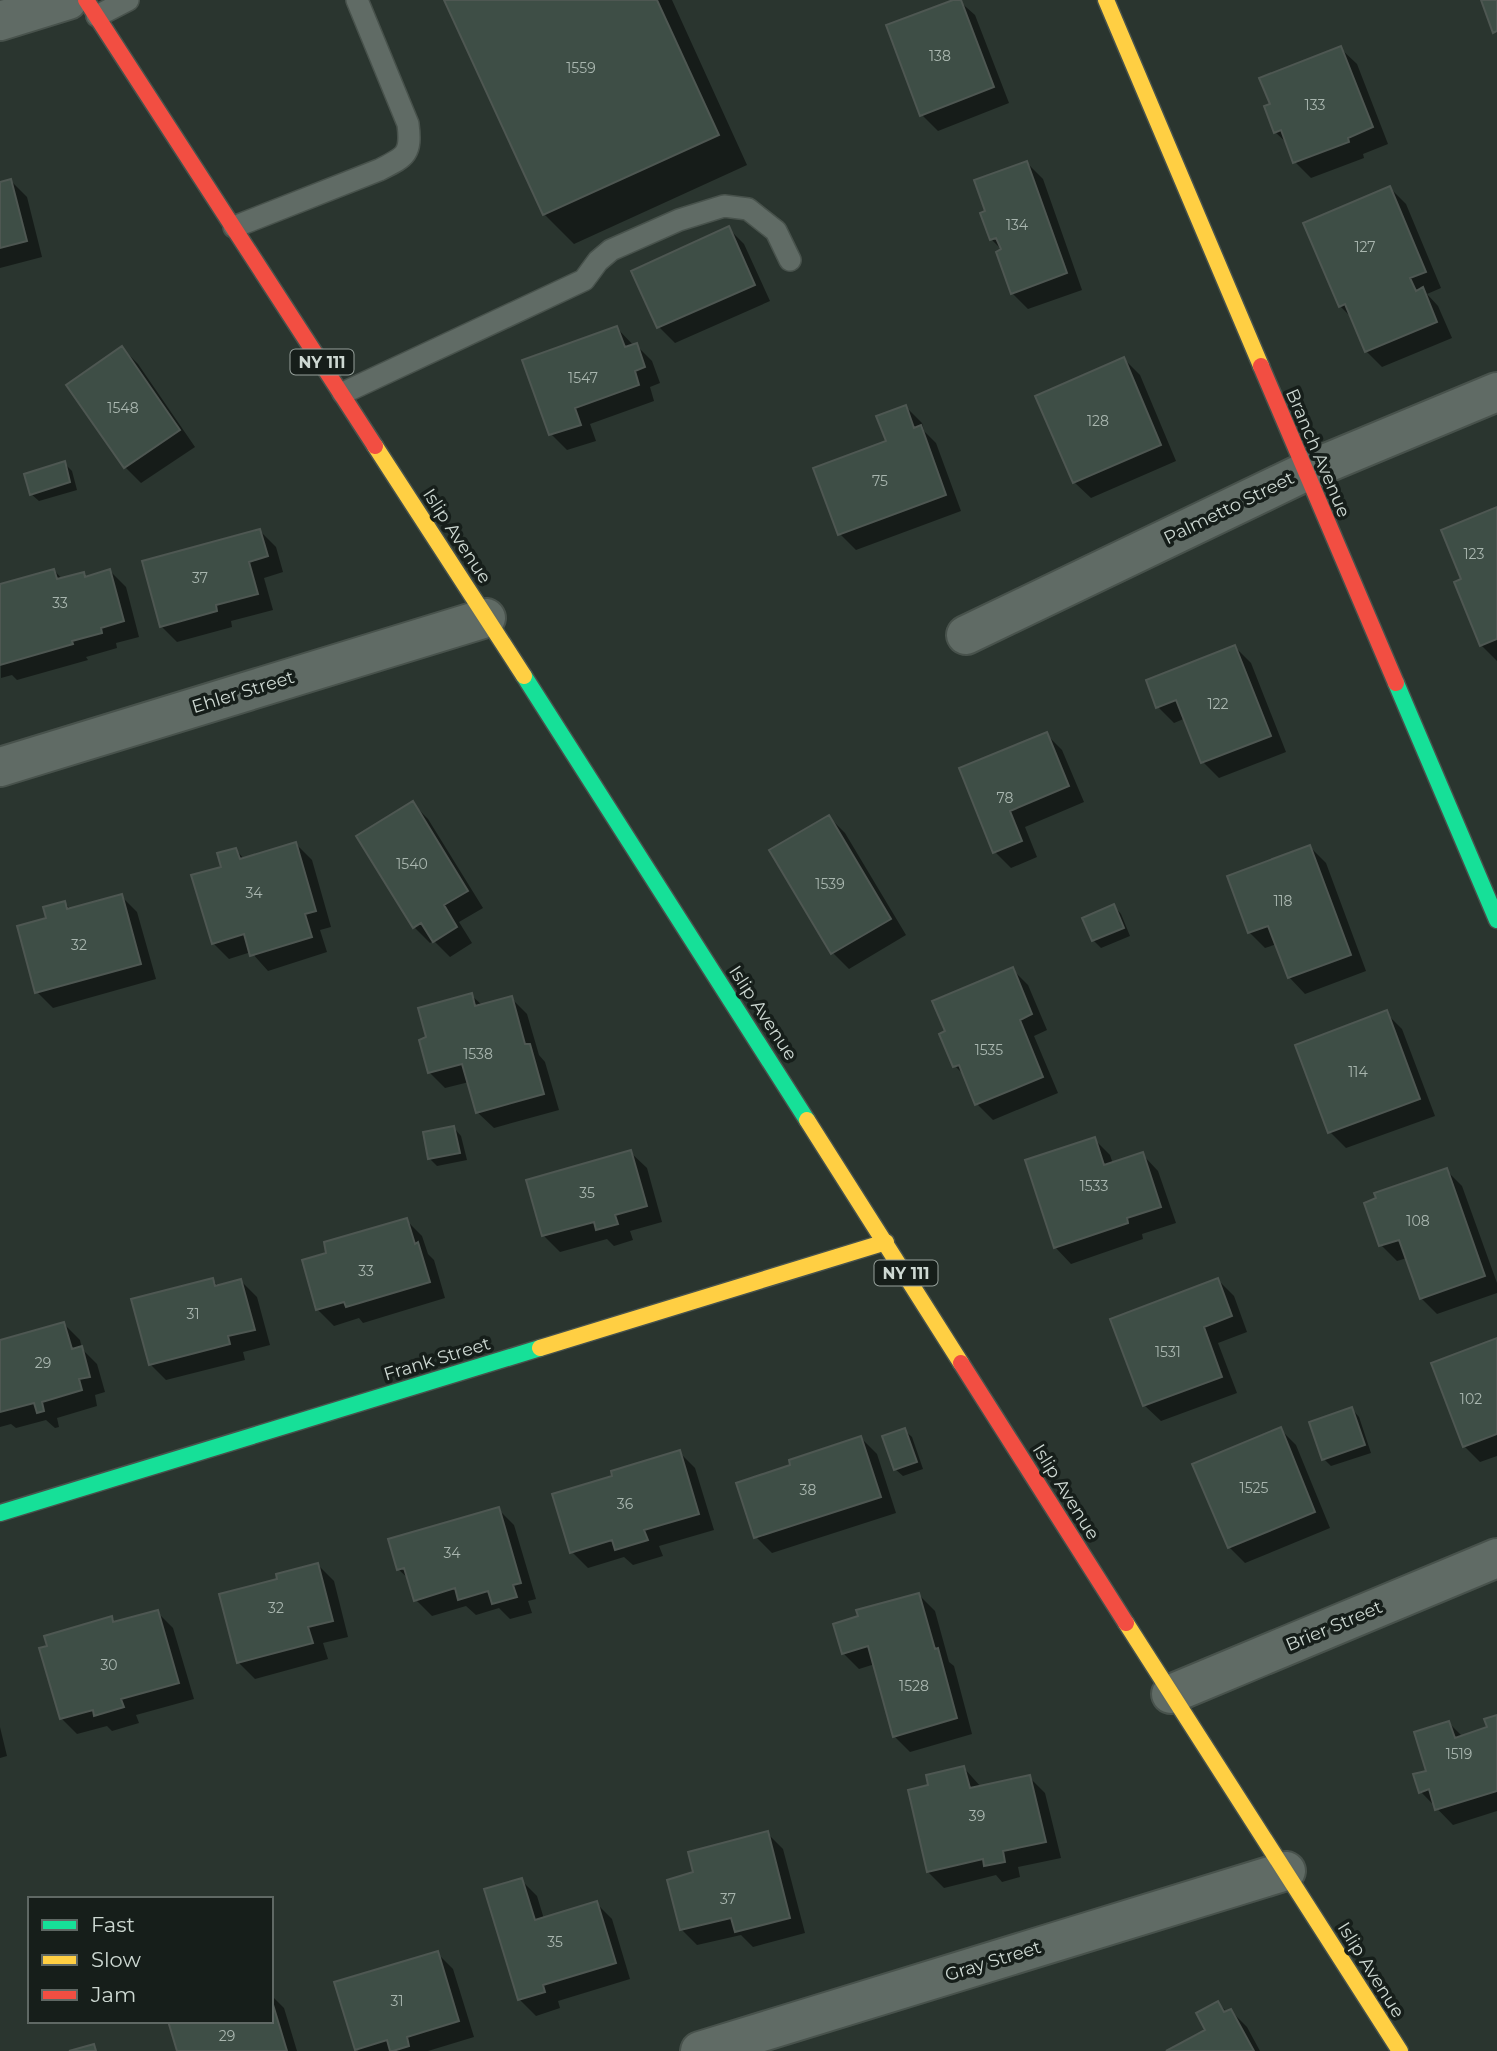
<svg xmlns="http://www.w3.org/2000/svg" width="1497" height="2051" font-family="Montserrat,sans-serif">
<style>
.shadow{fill:#0007}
.building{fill:#3e4e46;stroke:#4e5752;stroke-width:2}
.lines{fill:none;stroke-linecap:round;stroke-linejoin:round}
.lane-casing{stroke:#48524c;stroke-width:24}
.street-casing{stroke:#48524c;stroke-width:42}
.fast-casing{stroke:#48524c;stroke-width:19}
.slow-casing{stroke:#48524c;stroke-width:19}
.jam-casing{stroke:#48524c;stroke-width:19}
.lane{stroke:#606b65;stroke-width:21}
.street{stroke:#606b65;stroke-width:38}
.fast{stroke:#16e098;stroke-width:16}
.slow{stroke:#ffcf43;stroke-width:16}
.jam{stroke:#f24e42;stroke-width:16}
.labels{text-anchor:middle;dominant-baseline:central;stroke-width:7;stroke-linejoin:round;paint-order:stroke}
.number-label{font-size:14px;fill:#a9b6af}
.shield{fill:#161e1a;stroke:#96a09b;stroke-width:2}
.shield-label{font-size:16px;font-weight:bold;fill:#cdd8d2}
.street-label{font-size:18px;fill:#cdd8d2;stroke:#161e1a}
</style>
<rect width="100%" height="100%" fill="#2a352f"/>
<!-- shadow -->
<path class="shadow" d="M446,0H672L747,165L574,244L544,214Z
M958,0L975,15L1009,103L938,131L922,115Z
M1340,48L1357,64L1388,144L1363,154L1364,158L1311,178L1295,162L1288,144L1275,132Z
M1027,163L1043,179L1082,290L1028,309L1012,293L1002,250L991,239L987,212Z
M11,181L27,197L42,257L0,268V184Z
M1390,188L1406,204L1441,288L1427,294L1438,306L1452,338L1382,367L1366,351L1353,319L1340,306Z
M728,228L744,244L770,301L675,343L659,327L634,272Z
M617,328L634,346L636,345L652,361L660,383L650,387L654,401L590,424L596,441L567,450L551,434Z
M122,348L138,364L195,447L141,483L125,467L69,385Z
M1124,359L1140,375L1176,461L1091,498L1074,482Z
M906,407L922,423L924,431L936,443L961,511L856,550L840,534Z
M64,463L72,471L77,490L39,501L31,494Z
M1497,509V661L1481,645Z
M260,531L276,547L283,572L264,578L273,610L231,621L232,627L177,642L161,626Z
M54,570L62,579L83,574L87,578L110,571L126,587L139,637L116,643L117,648L86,657L88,660L17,680L12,675L1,678L0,586Z
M1235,647L1251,663L1286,752L1219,778L1203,762L1186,718L1174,723L1158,707Z
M1046,734L1062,750L1084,802L1025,827L1037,857L1011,868L995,852L961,769Z
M412,803L428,819L483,908L459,922L472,943L450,957L434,941L430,943L414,927L359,837Z
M829,817L845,833L906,935L849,969L833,953Z
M296,844L312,860L331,927L320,930L327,952L268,971L251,952L229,959L213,943L223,868L236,850L245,860Z
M1310,847L1326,863L1366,971L1305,994L1289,977L1277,944L1265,948L1249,932Z
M121,896L137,912L156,979L53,1008L37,992L48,920L65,903L71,910Z
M1114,906L1121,914L1130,936L1101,948L1093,940Z
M1012,969L1028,985L1047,1030L1034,1036L1058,1093L993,1120L977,1104L966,1077L955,1066Z
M471,995L482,1005L511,998L527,1014L539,1055L545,1062L559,1110L494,1128L477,1112L469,1082L445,1088L429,1072L428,1038Z
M1386,1013L1402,1029L1435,1116L1346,1148L1330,1132Z
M454,1128L461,1136L467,1160L437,1166L429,1158Z
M1094,1139L1110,1155L1113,1164L1142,1154L1158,1171L1176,1223L1142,1234L1143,1239L1071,1264L1055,1247Z
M630,1152L647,1168L662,1222L630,1231L633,1240L614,1246L607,1239L560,1252L544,1236L528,1182Z
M1446,1170L1462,1186L1497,1283V1293L1437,1314L1421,1298L1407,1258L1397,1261L1381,1245Z
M406,1220L422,1236L428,1254L434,1260L445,1298L363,1323L359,1318L334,1326L318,1310L304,1261L328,1254Z
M212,1279L219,1287L241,1281L257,1297L270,1345L243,1352L245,1360L166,1380L150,1364Z
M1218,1280L1234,1296L1247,1332L1218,1343L1237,1393L1161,1421L1144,1405Z
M64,1324L80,1340L82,1349L97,1364L105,1392L95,1395L97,1406L57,1418L59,1427L55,1428L46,1420L16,1428L11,1424L0,1427V1341Z
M1497,1340V1456L1480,1462L1464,1446Z
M1352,1409L1359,1417L1371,1453L1331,1466L1324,1459Z
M1280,1429L1296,1445L1330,1528L1245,1563L1229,1547Z
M904,1430L912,1437L923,1469L903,1476L895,1469Z
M861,1438L877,1454L896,1513L772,1553L756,1537L792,1466Z
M679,1452L695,1468L714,1530L659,1546L663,1556L633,1565L624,1557L588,1568L572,1552L614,1477Z
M498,1509L514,1525L536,1599L528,1601L532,1613L510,1619L499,1608L476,1615L466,1606L432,1616L416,1600L410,1580L399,1570L390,1540Z
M318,1565L334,1581L348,1637L323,1643L328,1659L255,1679L239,1663L222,1596L279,1580Z
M919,1595L935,1611L949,1662L954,1666L972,1734L910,1752L894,1736L875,1664L859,1669L843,1653Z
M157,1612L173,1628L194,1699L136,1715L139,1723L112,1731L107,1726L77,1734L61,1718L112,1618L116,1623Z
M1497,1716V1811L1453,1825L1421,1792L1428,1772L1449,1723L1463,1737L1489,1728Z
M0,1727L7,1756L0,1758Z
M964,1768L981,1787L1029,1777L1045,1793L1061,1858L1018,1867L1020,1877L1002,1882L996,1875L944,1888L928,1872Z
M767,1833L783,1849L805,1933L753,1947L741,1935L697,1945L681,1929L695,1873Z
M521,1880L537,1896L544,1919L596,1903L612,1919L630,1979L558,2001L560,2008L536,2016L520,2000Z
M437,1953L453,1969L474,2037L428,2051H359L356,2049Z
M271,1995L284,2008L297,2051H178L271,2021Z
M1218,2003L1227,2012L1231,2011L1247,2027L1260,2051H1169L1207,2030Z"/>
<!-- building -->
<path class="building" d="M444,0H657L719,135L543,215Z
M953,0H961L994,87L920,116L886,25Z
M1481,0H1497V31L1493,33Z
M1341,46L1373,127L1348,138L1349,142L1293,163L1281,130L1274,133L1264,106L1270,104L1259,78Z
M1027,161L1067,273L1011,294L996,252L1001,249L996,238L990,240L980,213L985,211L974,180Z
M11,179L27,241L0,248V182Z
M1390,186L1426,272L1410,278L1416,291L1423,287L1437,322L1365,352L1345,304L1339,307L1303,223Z
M729,226L755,285L657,328L631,271Z
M617,326L625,347L637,343L645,367L635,371L639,385L575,408L581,425L549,435L522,360Z
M122,346L180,430L124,468L66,385Z
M1124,357L1161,445L1073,483L1035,396Z
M906,405L914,428L921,425L946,495L838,535L813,468L886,441L876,416Z
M65,461L70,482L30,495L24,474Z
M1497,507V639L1480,646L1454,582L1461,579L1441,530Z
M260,529L268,556L249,562L258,594L216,605L217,611L160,627L142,561Z
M54,569L57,579L84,572L85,577L110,569L124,621L101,628L102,633L72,641L73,644L0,665V584Z
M1235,645L1271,736L1201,763L1176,700L1156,708L1146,680Z
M1047,732L1069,786L1010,811L1022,841L993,853L959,768Z
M413,801L468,891L444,905L457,927L433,942L421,923L413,928L356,836Z
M829,815L891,919L831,954L769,850Z
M296,842L316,911L305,914L312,937L250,956L244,934L212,944L191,875L221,867L217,853L236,848L240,859Z
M1310,845L1351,955L1288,978L1268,926L1248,933L1227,876Z
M122,894L141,964L35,993L17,926L46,918L43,907L65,901L67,909Z
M1114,904L1124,928L1092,941L1082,918Z
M1013,967L1032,1014L1020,1020L1043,1077L975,1105L959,1065L953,1067L939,1034L945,1031L932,1001Z
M472,993L475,1006L512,996L525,1044H530L544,1094L476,1113L462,1064L428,1073L419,1040L426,1037L418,1008Z
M1387,1010L1420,1099L1328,1133L1295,1045Z
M454,1126L460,1153L428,1159L423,1132Z
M1095,1137L1104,1165L1143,1152L1161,1207L1127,1218L1128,1223L1054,1248L1025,1160Z
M631,1150L647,1206L615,1215L618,1224L596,1230L594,1222L542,1236L526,1180Z
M1447,1168L1485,1276L1420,1299L1399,1240L1379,1246L1364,1203L1376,1198L1374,1193Z
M407,1218L415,1244L418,1242L430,1282L346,1307L344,1302L316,1310L302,1260L326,1253L324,1242Z
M213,1278L215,1286L241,1279L255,1330L228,1336L230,1344L149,1365L131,1299Z
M1218,1278L1232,1316L1204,1327L1222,1377L1143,1406L1110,1319Z
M64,1322L72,1349L82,1346L90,1377L79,1379L82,1390L42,1402L44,1411L37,1413L34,1403L0,1412V1340Z
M1497,1338V1434L1463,1447L1431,1363Z
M1352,1407L1365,1445L1322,1460L1309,1422Z
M1281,1427L1315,1512L1228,1548L1192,1464Z
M905,1428L917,1462L894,1470L882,1436Z
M861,1436L881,1497L754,1538L736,1483L790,1465L789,1460Z
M680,1450L699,1514L644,1530L648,1540L615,1550L612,1540L570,1553L552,1494L612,1476L611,1471Z
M499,1507L521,1583L513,1585L517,1597L492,1604L488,1591L458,1600L455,1588L414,1601L404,1568L397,1570L388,1539Z
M318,1563L333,1621L308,1627L313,1643L237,1663L219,1594L277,1579L276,1574Z
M919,1593L935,1649L938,1648L957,1718L893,1737L868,1646L842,1654L833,1624L858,1616L856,1610Z
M158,1610L179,1683L121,1699L124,1707L94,1716L93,1710L60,1719L39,1648L47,1646L44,1636L112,1616L113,1622Z
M1497,1715V1791L1435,1810L1429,1789L1419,1793L1413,1774L1426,1771L1414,1732L1449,1721L1455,1738L1487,1727L1484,1719Z
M964,1766L970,1788L1030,1775L1046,1842L1003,1851L1005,1862L984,1866L983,1859L927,1872L908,1790L928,1785L926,1775Z
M768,1831L790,1918L735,1932L731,1918L680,1930L667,1880L693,1872L688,1852Z
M522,1878L535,1920L597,1901L616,1963L543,1985L545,1992L518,2000L484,1889Z
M438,1951L459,2021L407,2037L409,2046L393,2051H390L387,2040L355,2050L334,1982Z
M271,1998L287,2051H177L168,2021H271Z
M1218,2001L1224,2012L1231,2009L1254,2051H1166L1205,2030L1196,2013Z
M94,2044L96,2051H69Z"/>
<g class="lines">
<!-- lane casing -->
<g class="lane-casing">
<path id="lane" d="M97,16L128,0
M234,227L379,170C405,157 412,155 408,124L357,0
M343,393L584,280L598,261L611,250L679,220L724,206L748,209L776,231L790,260"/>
</g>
<!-- street casing -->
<g class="street-casing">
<path id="street" d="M0,21L68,0
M966,635L1305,472L1497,392
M0,767L486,618
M1171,1694L1497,1558
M700,2051L1286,1871"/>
</g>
<!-- fast casing -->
<g class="fast-casing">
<path id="fast" d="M524,676L807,1120
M1396,683L1497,920
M0,1513L540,1348"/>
</g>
<!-- slow casing -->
<g class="slow-casing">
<path id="slow" d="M1106,0L1261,366
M375,446L524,676
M807,1120L961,1363
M540,1348L886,1242
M1126,1623L1400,2051"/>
</g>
<!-- jam casing -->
<g class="jam-casing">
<path id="jam" d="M86,0L375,446
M1261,366L1396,683
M961,1363L1126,1623"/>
</g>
<!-- lane -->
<use href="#lane" class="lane"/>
<!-- street -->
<use href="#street" class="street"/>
<!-- fast -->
<use href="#fast" class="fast"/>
<!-- slow -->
<use href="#slow" class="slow"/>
<!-- jam -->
<use href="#jam" class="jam"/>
</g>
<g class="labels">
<!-- number labels -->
<g class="number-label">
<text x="940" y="56">138</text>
<text x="581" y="68">1559</text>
<text x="1315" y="105">133</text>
<text x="1017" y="225">134</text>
<text x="1365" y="247">127</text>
<text x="583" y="378">1547</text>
<text x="123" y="408">1548</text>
<text x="1098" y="421">128</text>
<text x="880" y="481">75</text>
<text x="1474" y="554">123</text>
<text x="200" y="578">37</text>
<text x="60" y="603">33</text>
<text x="1218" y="704">122</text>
<text x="1005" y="798">78</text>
<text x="412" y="864">1540</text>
<text x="830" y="884">1539</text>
<text x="254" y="893">34</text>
<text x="1283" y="901">118</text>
<text x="79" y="945">32</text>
<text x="989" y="1050">1535</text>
<text x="478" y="1054">1538</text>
<text x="1358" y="1072">114</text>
<text x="1094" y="1186">1533</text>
<text x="587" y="1193">35</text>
<text x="1418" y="1221">108</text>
<text x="366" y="1271">33</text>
<text x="193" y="1314">31</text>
<text x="1168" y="1352">1531</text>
<text x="43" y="1363">29</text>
<text x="1471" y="1399">102</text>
<text x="1254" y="1488">1525</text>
<text x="808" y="1490">38</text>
<text x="625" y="1504">36</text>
<text x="452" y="1553">34</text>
<text x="276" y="1608">32</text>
<text x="109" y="1665">30</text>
<text x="914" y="1686">1528</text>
<text x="1459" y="1754">1519</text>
<text x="977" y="1816">39</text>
<text x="728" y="1899">37</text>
<text x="555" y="1942">35</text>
<text x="397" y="2001">31</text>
<text x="227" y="2036">29</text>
</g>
<!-- shield labels -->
<g class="shield">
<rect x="290.5" y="349.5" width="63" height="25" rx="5"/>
<rect x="874.5" y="1260.5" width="63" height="25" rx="5"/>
</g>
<g class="shield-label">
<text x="322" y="362">NY 111</text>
<text x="906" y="1273">NY 111</text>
</g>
<!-- street labels -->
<g class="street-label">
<text transform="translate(1318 453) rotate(67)">Branch Avenue</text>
<text transform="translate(1229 508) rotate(-26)">Palmetto Street</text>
<text transform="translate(457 536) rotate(57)">Islip Avenue</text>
<text transform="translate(243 692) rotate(-17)">Ehler Street</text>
<text transform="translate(763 1013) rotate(57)">Islip Avenue</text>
<text transform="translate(437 1359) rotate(-17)">Frank Street</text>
<text transform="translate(1066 1492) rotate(58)">Islip Avenue</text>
<text transform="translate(1334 1626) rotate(-23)">Brier Street</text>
<text transform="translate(993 1961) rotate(-17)">Gray Street</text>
<text transform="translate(1371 1970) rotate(58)">Islip Avenue</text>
</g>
</g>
<!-- legend -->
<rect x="28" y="1897" width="245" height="126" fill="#161e1a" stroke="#5f6864" stroke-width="2"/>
<rect x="42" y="1920" width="35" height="10" fill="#16e098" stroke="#5f6864" stroke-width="2"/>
<text x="91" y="1932" font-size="21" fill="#cdd8d2">Fast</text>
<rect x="42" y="1955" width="35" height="10" fill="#ffcf43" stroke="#5f6864" stroke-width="2"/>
<text x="91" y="1967" font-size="21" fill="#cdd8d2">Slow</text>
<rect x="42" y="1990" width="35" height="10" fill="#f24e42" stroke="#5f6864" stroke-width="2"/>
<text x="91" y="2002" font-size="21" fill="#cdd8d2">Jam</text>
</svg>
